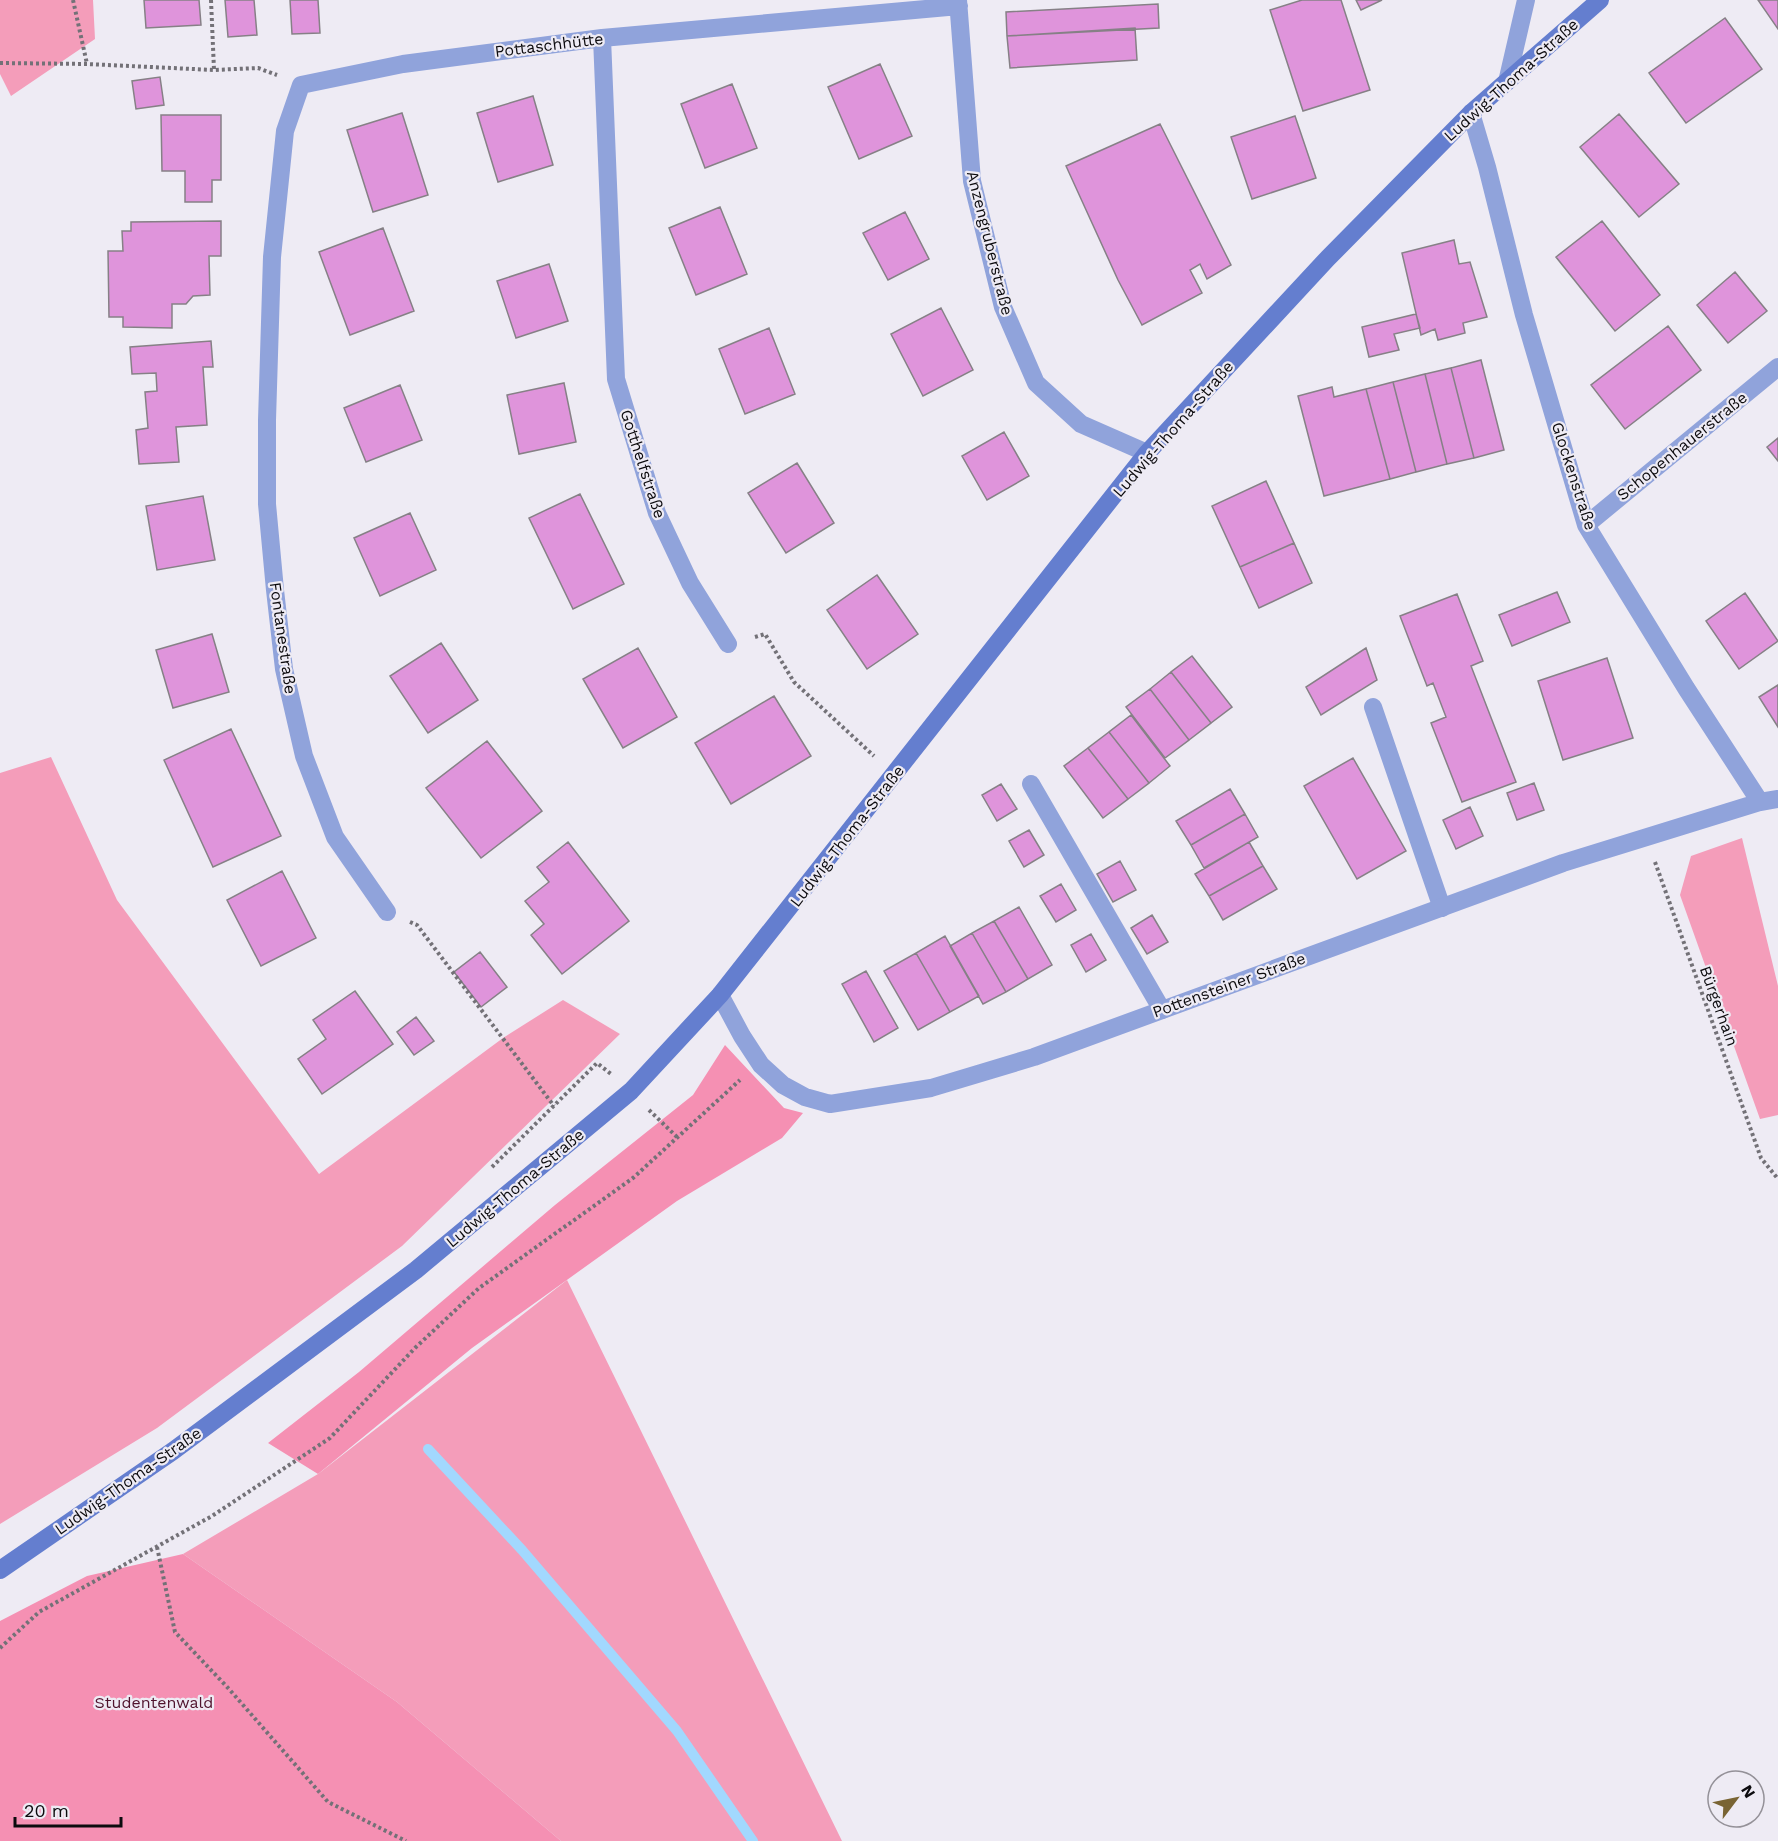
<svg xmlns="http://www.w3.org/2000/svg" width="1778" height="1841" font-family="'Work Sans',sans-serif">
<style>
.green{fill:#f49dba}
.forest{fill:#f590b3}
.lines{fill:none;stroke-linecap:round;stroke-linejoin:round}
.stream{stroke:#a2d8fe;stroke-width:10}
.building{fill:#df94db;stroke:#868086;stroke-width:1.5}
.path{stroke:#737177;stroke-width:4;stroke-dasharray:3 3;stroke-linecap:butt}
.lane{stroke:#90a3db;stroke-width:18}
.street{stroke:#90a3db;stroke-width:18}
.secondary{stroke:#647ecf;stroke-width:18}
.labels{text-anchor:middle;dominant-baseline:central;stroke-width:4.5;stroke-linejoin:round;paint-order:stroke}
.street-label{font-size:16px;fill:#0c0b0e;stroke:#eeebf4}
.park-label{font-size:16px;fill:#50132d;stroke:#eeebf4}
</style>
<rect width="100%" height="100%" fill="#eeebf4"/>
<!-- green -->
<path class="green" d="M0,0H93L95,39L11,96L0,74Z
M51,757L117,900L319,1174L503,1038L563,1000L620,1034L402,1246L157,1428L0,1524V773Z
M1742,838L1778,986V1115L1760,1119L1680,895L1691,856Z
M567,1280L842,1841H561L397,1702L183,1554L318,1474Z"/>
<!-- forest -->
<path class="forest" d="M725,1045L784,1108L803,1113L782,1138L677,1201L472,1348L318,1474L268,1443L359,1372L555,1205L693,1095Z
M183,1554L397,1702L561,1841H0V1621L87,1576Z"/>
<g class="lines">
<!-- stream -->
<path class="stream" d="M428,1449L522,1550L677,1731L753,1841"/>
</g>
<!-- building -->
<path class="building" d="M144,0H199L201,25L146,28Z
M225,0H254L257,35L228,37Z
M290,0H318L320,33L292,34Z
M1302,0H1341L1370,90L1303,111L1270,10Z
M1356,0H1382L1361,10Z
M1758,0H1778V29Z
M1158,4L1159,28L1007,36L1006,12Z
M1725,18L1762,69L1686,123L1649,73Z
M1135,28L1137,60L1010,68L1007,36Z
M880,64L912,136L859,159L828,87Z
M160,77L164,105L136,109L132,81Z
M732,84L757,148L705,168L681,104Z
M533,96L553,165L498,182L477,113Z
M402,113L428,195L373,212L347,130Z
M1619,114L1679,184L1639,217L1580,147Z
M161,115H221V180H212V202H185V171H162Z
M1295,116L1316,178L1252,199L1231,137Z
M1160,124L1231,265L1207,279L1200,264L1190,270L1202,293L1142,325L1118,280L1066,166Z
M720,207L747,274L696,295L669,228Z
M905,212L929,259L888,280L863,233Z
M221,221V256H209L210,295L193,296L186,304H172V328L123,327V317H109L108,251H123L122,231H131V222Z
M1602,221L1660,295L1615,331L1556,257Z
M383,228L414,311L350,335L319,252Z
M1454,240L1459,264L1470,262L1487,317L1463,323L1465,333L1438,340L1435,329L1421,335L1402,253Z
M549,264L568,321L516,338L497,281Z
M1735,272L1767,311L1728,343L1697,305Z
M941,308L973,370L923,396L891,334Z
M1416,314L1420,328L1394,334L1399,350L1369,357L1362,327Z
M1668,326L1701,370L1625,429L1591,385Z
M769,328L795,394L745,414L719,349Z
M211,341L213,367H203L207,425L176,427L179,462L139,464L136,430L148,428L145,392L157,391L156,373L132,374L130,347Z
M1481,360L1504,450L1474,458L1451,368Z
M1451,368L1474,458L1447,464L1425,374Z
M1425,374L1447,464L1416,472L1393,382Z
M1393,382L1416,472L1390,479L1366,389Z
M564,383L576,442L519,454L507,395Z
M400,385L422,440L366,462L344,408Z
M1332,387L1334,397L1366,389L1390,479L1324,496L1298,396Z
M1004,432L1029,476L987,500L962,456Z
M1778,438V461L1767,447Z
M797,463L834,523L786,553L748,493Z
M1266,481L1294,543L1240,567L1212,506Z
M580,494L624,584L573,609L529,518Z
M203,496L215,560L157,570L146,506Z
M410,513L436,570L380,596L354,538Z
M1294,543L1312,583L1259,608L1240,567Z
M877,575L918,634L867,669L827,610Z
M1557,592L1570,622L1512,646L1499,615Z
M1745,593L1778,641L1739,669L1706,621Z
M1457,594L1483,661L1471,666L1516,782L1462,802L1431,723L1446,717L1433,683L1427,686L1400,616Z
M212,634L229,692L173,708L156,650Z
M441,643L478,700L428,733L390,676Z
M638,648L677,717L623,748L583,679Z
M1366,648L1377,680L1321,715L1306,687Z
M1192,656L1232,707L1211,723L1171,672Z
M1607,658L1633,738L1563,760L1538,681Z
M1171,672L1211,723L1189,740L1150,689Z
M1778,685V727L1759,697Z
M1150,689L1189,740L1165,758L1126,707Z
M774,696L811,756L731,804L695,743Z
M1131,715L1170,766L1149,783L1109,732Z
M231,729L281,836L213,867L164,760Z
M1109,732L1149,783L1128,799L1088,748Z
M487,741L542,811L481,858L426,788Z
M1088,748L1128,799L1103,818L1064,766Z
M1353,758L1406,851L1357,879L1304,786Z
M1534,783L1544,810L1517,820L1507,793Z
M1001,784L1017,809L997,821L982,795Z
M1230,789L1245,814L1191,845L1176,821Z
M1470,807L1483,836L1456,849L1443,820Z
M1245,814L1258,837L1204,868L1191,845Z
M1029,830L1044,855L1024,867L1009,841Z
M568,842L629,921L562,974L531,935L544,924L525,901L549,882L537,867Z
M1249,842L1263,866L1209,896L1195,874Z
M1120,861L1136,890L1113,902L1097,874Z
M1263,866L1277,889L1223,920L1209,896Z
M282,871L316,938L261,966L227,900Z
M1061,884L1076,910L1056,922L1040,896Z
M1019,907L1052,965L1028,979L994,921Z
M1152,915L1168,942L1147,954L1131,928Z
M994,921L1028,979L1006,992L972,933Z
M972,933L1006,992L983,1004L950,946Z
M1091,934L1106,960L1086,972L1071,945Z
M945,936L979,996L950,1012L916,953Z
M480,952L507,987L481,1007L454,972Z
M916,953L950,1012L918,1030L884,971Z
M866,971L898,1028L874,1042L842,984Z
M355,991L393,1044L322,1094L298,1059L326,1039L313,1020Z
M416,1017L434,1041L414,1055L397,1032Z"/>
<g class="lines">
<!-- path -->
<path class="path" d="M73,0L87,64
M211,0L214,70
M0,63L87,64L214,70L258,68L277,75
M755,637L765,634L794,682L874,756
M1655,862L1761,1158L1778,1179
M410,922L417,925L554,1106
M649,1110L678,1138
M492,1167L597,1063L611,1074
M157,1547L175,1632L229,1689L328,1802L406,1841
M0,1648L39,1612L212,1516L330,1438L415,1348L479,1288L633,1178L740,1080"/>
<!-- lane -->
<path class="lane" d="M1373,707L1442,908
M1031,784L1162,1010"/>
<!-- street -->
<path class="street" d="M958,0L972,181L1003,307L1036,383L1081,424L1147,453
M602,38L616,379L657,513L690,583L728,644
M1507,82L1526,0
M1471,113L1487,167L1524,315L1586,525L1686,688L1760,802
M1586,525L1778,367
M387,912L335,837L304,756L284,669L275,590L267,504V420L272,257L285,131L301,85L403,64L602,38L959,6
M720,995L742,1036L761,1065L783,1085L805,1097L830,1104L931,1088L1034,1057L1563,863L1760,802L1778,799"/>
<!-- secondary -->
<path class="secondary" d="M0,1570L173,1451L416,1270L631,1091L720,995L1147,453L1328,258L1471,113L1600,0"/>
</g>
<g class="labels">
<!-- street labels -->
<g class="street-label">
<text transform="translate(549 45) rotate(-7)">Pottaschhütte</text>
<text transform="translate(1511 80) rotate(-42)">Ludwig-Thoma-Straße</text>
<text transform="translate(990 243) rotate(76)">Anzengruberstraße</text>
<text transform="translate(1173 429) rotate(-49)">Ludwig-Thoma-Straße</text>
<text transform="translate(1682 446) rotate(-39)">Schopenhauerstraße</text>
<text transform="translate(643 464) rotate(72)">Gotthelfstraße</text>
<text transform="translate(1574 476) rotate(72)">Glockenstraße</text>
<text transform="translate(283 638) rotate(82)">Fontanestraße</text>
<text transform="translate(847 836) rotate(-52)">Ludwig-Thoma-Straße</text>
<text transform="translate(1229 985) rotate(-20)">Pottensteiner Straße</text>
<text transform="translate(1719 1006) rotate(70)">Bürgerhain</text>
<text transform="translate(515 1188) rotate(-40)">Ludwig-Thoma-Straße</text>
<text transform="translate(128 1481) rotate(-35)">Ludwig-Thoma-Straße</text>
</g>
<!-- park labels -->
<g class="park-label">
<text x="154" y="1702">Studentenwald</text>
</g>
</g>
<!-- north arrow -->
<g transform="translate(1736 1799) rotate(58)"><circle r="28" fill="#eeebf4" stroke="#949198" stroke-width="1.5"/>
<path d="M0-4.5L10 22L0 15L-10 22Z" fill="#796433"/>
<text y="-9" font-size="16" font-weight="bold" text-anchor="middle" fill="#0c0b0e">N</text>
</g>
<!-- scale -->
<path d="M15 1817v9h106v-9" fill="none" stroke="#0c0b0e" stroke-width="3"/>
<text x="24" y="1817" font-size="18" fill="#0c0b0e" stroke="#eeebf4" stroke-width="4.5" paint-order="stroke">20 m</text>
</svg>
